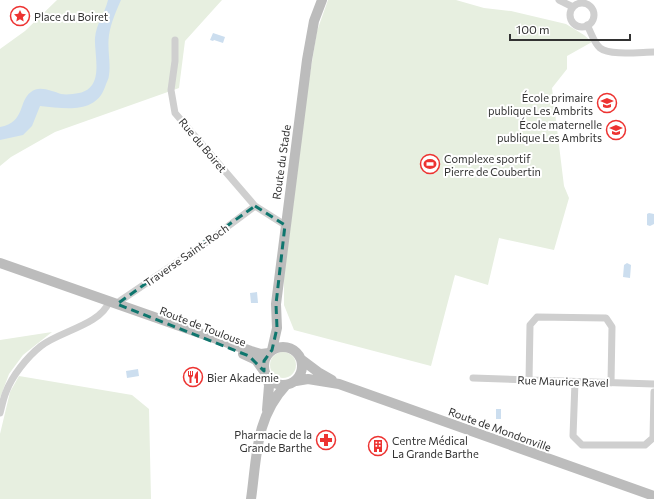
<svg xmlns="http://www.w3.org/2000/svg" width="654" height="499" font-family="Commissioner,sans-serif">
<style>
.green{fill:#e7efe0}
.water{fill:#ccdeef}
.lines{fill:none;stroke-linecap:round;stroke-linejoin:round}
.minor{stroke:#cfcfcf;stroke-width:7}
.secondary{stroke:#bcbcbc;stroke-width:10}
.marked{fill:none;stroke:#0f766e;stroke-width:3;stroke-dasharray:8 5;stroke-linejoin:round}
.labels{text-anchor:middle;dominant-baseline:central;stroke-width:4;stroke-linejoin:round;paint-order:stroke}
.poi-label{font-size:11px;fill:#323232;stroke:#fff;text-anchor:start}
.street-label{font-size:11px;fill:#323232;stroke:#fff}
</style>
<rect width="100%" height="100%" fill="#fff"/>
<!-- green -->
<path class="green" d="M57,0H222L185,41L179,88L55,132L11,157L0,166V49L25,31Z
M328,0H456L484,8L511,11L566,24L584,35L592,42L567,56V69L552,88L564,186L569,198L554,250L499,238L488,285L455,275L431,366L294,330L284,305V277L308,86L317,31Z
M52,332L23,355L9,374L0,398V340Z
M270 365a13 13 0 1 1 26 0a13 13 0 1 1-26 0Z
M19,376L132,395L149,409L151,499H0V434L10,392Z"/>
<!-- water -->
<path class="water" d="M108,0H121C116,11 111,23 109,35C107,49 111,63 109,75C109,79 106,83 105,87C95,115 64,108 40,106L32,126L23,135L0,140V127C26,122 18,101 31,92C39,85 52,91 61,94C67,95 73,94 79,93C105,88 94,55 95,38C96,24 105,13 108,0Z
M213,33L225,37L223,43L214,40L213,41L210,40Z
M649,213L654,214V224L650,226L647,225V214Z
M627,263L631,265L630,278L623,277L624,265Z
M257,292L258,303H251L250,293Z
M138,369L139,376L127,378L126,371Z
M496,409H501V419H496Z"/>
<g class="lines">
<!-- minor -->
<path class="minor" d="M559,0L573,7
M570 15a12 12 0 1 1 24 0a12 12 0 1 1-24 0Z
M587,25C591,32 594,43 600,48C610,56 641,52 654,52
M175,40V61L171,90L175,113L255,206L285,225
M117,304L120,301L211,239L255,206
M473,378L654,384
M529,381L530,325L537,317L606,318L612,327L611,383
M575,382L573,436L582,445H645L653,438L654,392
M0,413C2,406 3,399 6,392C12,376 27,357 41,346C60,331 100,325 109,302"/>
<!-- secondary -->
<path class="secondary" d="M0,263L251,351L261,354L269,353
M264 366a19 19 0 1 1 38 0a19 19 0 1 1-38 0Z
M272,350L277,328L276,304L307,60L314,21L322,0
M243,354L256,360L264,371
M302,360L318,372L332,380
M296,381L308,379L339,384L654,496
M267,410L269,386L268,378
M251,499C257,457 255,418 286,385"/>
</g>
<!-- marked area -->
<path class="marked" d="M255,206L285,225L276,304L277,328L272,350L264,361V371L249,356L117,304Z"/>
<!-- icons -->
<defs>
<g id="sight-ring" transform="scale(1)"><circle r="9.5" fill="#fff" stroke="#ed3331" stroke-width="1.5"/><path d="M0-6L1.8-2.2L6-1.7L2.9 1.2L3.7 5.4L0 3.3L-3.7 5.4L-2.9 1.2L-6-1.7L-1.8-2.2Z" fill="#ed3331"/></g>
<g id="school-ring" transform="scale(1)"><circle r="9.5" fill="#fff" stroke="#ed3331" stroke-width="1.5"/><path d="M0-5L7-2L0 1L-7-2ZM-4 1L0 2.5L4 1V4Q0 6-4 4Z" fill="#ed3331"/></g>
<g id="stadium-ring" transform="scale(1)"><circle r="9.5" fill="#fff" stroke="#ed3331" stroke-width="1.5"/><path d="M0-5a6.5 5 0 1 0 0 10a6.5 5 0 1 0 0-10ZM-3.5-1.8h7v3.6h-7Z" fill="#ed3331"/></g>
<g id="restaurant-ring" transform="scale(1)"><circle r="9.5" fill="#fff" stroke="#ed3331" stroke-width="1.5"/><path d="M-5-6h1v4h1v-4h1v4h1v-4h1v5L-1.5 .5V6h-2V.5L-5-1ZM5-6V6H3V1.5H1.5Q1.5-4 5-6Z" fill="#ed3331"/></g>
<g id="pharmacy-ring" transform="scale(1)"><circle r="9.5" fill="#fff" stroke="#ed3331" stroke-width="1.5"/><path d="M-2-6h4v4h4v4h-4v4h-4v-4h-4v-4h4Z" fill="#ed3331"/></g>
<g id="building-ring" transform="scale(1)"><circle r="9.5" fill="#fff" stroke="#ed3331" stroke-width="1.5"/><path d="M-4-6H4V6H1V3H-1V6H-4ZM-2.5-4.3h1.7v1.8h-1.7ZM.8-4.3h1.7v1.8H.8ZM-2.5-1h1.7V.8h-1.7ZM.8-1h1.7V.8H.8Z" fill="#ed3331"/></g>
</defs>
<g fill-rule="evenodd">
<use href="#sight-ring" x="20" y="16"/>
<use href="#school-ring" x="607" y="103"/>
<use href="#school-ring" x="616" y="130"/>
<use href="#stadium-ring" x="430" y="164"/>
<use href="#restaurant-ring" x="193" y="377"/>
<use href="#pharmacy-ring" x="326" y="440"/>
<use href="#building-ring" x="378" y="446"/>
</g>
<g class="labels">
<!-- poi labels -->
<g class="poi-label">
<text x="34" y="16">Place du Boiret</text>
<text x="593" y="97" text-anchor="end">École primaire<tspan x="593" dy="13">publique Les Ambrits</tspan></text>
<text x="602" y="124" text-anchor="end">École maternelle<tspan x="602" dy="13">publique Les Ambrits</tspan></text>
<text x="444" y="158">Complexe sportif<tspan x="444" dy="13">Pierre de Coubertin</tspan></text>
<text x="207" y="377">Bier Akademie</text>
<text x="312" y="434" text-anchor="end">Pharmacie de la<tspan x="312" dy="13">Grande Barthe</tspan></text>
<text x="392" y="440">Centre Médical<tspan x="392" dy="13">La Grande Barthe</tspan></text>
</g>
<!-- street labels -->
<g class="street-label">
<text transform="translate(203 145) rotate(50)">Rue du Boiret</text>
<text transform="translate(281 162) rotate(-82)">Route du Stade</text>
<text transform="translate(186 255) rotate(-35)">Traverse Saint-Roch</text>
<text transform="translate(203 326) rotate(21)">Route de Toulouse</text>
<text transform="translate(563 381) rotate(2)">Rue Maurice Ravel</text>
<text transform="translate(500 429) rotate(20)">Route de Mondonville</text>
</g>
</g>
<!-- scale -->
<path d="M510 34v6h120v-6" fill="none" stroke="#323232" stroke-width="2"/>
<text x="516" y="34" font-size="12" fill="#323232" stroke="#ffffff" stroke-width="3" paint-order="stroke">100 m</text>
</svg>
